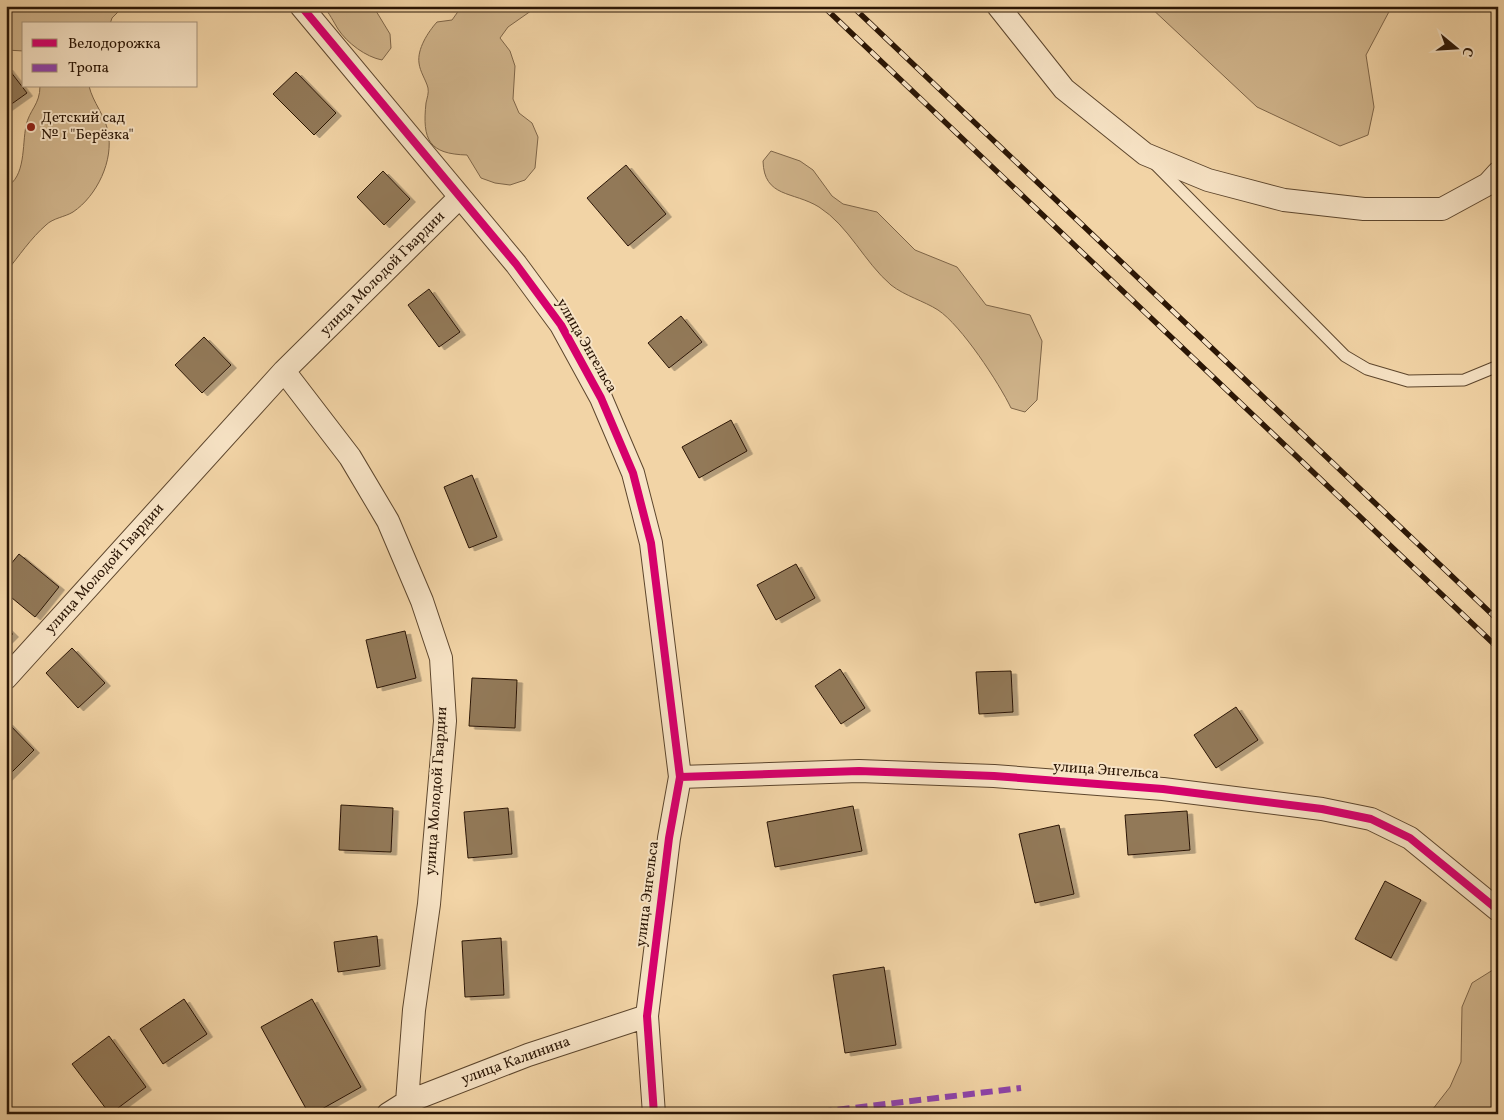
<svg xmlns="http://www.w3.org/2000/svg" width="1504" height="1120" font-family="Vollkorn,serif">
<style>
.green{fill:#d0b48b;stroke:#7e6548}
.building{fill:#927959;stroke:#2b1605;filter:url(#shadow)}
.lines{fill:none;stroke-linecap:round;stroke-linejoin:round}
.lane-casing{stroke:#5d462d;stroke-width:13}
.street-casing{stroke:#5d462d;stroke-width:24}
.lane{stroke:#f7e3c5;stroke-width:11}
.street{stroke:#f7e3c5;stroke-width:22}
.rail-casing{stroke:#2b1605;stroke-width:5.5}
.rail{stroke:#f7e3c5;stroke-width:4;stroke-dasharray:11;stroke-linecap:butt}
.quiet{stroke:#8e44ad;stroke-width:6;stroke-dasharray:12 6;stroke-linecap:butt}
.cycleway-casing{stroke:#f7e3c5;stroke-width:11}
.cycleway{stroke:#d6006c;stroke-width:8}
.poi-dot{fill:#8f2418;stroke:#f7e3c5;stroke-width:2}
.labels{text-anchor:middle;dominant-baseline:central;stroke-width:4;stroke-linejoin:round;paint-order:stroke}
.poi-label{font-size:15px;fill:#2b1605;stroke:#f7e3c5;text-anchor:start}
.street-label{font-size:15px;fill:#2b1605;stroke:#f7e3c5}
</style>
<defs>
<filter id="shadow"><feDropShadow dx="5.5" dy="3" stdDeviation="0" flood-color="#0004"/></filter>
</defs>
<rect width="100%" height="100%" fill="#f2d4a6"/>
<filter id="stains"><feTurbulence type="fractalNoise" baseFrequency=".004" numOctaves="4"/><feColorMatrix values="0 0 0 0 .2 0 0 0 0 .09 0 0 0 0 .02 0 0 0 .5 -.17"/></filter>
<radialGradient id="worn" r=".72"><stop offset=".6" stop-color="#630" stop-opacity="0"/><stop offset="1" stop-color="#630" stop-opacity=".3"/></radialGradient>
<!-- green -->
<path class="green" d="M6,6H124L112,18L110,24H24V51L6,50Z
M323,6H373L390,34L391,48L382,60C366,57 347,43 338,29C333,21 330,14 323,6Z
M462,6H538L508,27L500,38L510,51L515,66L513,99L519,113L532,123L538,137L535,168L525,180L510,185L495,183L481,178L467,155C429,154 422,140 426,103C427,98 429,93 428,88C426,80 420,72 419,63C417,49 428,32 437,22L452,20Z
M1149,6H1392L1366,55L1374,107L1368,135L1340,146L1257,107Z
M40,86H89C93,103 105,115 108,132C114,160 97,196 73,212C65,217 53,218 46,225C31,238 19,256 6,272V187C26,177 22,145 26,126C29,110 40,105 40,86Z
M771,151L800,161L813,170L832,196L843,204L877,212L915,250L957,267L986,305L1030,315L1042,341L1037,400L1025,412L1011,408C999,383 961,325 938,310C924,301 905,296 891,285C864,262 849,226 819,207C793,191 764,198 763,161Z
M1496,968L1498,1100L1489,1114H1429L1450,1087L1461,1062L1462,1007L1472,983Z"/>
<!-- building -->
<path class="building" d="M7,67L27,93L6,108V68Z
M296,72L336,113L314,135L273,94Z
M626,165L666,214L628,246L587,198Z
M383,171L410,199L384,225L357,197Z
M429,289L460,332L439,347L408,305Z
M681,316L702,342L669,368L648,343Z
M204,337L231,365L202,393L175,365Z
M731,420L747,451L699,478L682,447Z
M472,475L497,537L469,548L444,487Z
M19,554L59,587L35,617L6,593V570Z
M796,564L815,598L776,620L757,585Z
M6,627L13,634L6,641Z
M405,631L416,678L377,688L366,640Z
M72,648L105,683L78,708L46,673Z
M840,669L865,708L841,724L815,686Z
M1011,671L1013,712L979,714L976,672Z
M472,678L517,680L515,728L469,726Z
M1236,707L1258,740L1216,768L1194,735Z
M7,722L34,750L6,778V723Z
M341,805L393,808L391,852L339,850Z
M853,806L862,851L775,867L767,822Z
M508,808L512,854L468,858L464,812Z
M1187,811L1190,850L1128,855L1125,815Z
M1059,825L1074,894L1035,903L1019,834Z
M1385,881L1421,900L1391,958L1355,939Z
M377,936L380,966L338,972L334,942Z
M501,938L504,995L465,997L462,941Z
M884,967L896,1045L845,1053L833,975Z
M184,999L207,1034L163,1064L140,1029Z
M312,999L361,1087L313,1114H309L261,1027Z
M109,1036L146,1087L110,1114L72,1064Z"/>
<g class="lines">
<!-- lane casing -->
<g class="lane-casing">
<path id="lane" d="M1155,164L1345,356L1367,369L1408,381L1464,380L1498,366"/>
</g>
<!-- street casing -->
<g class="street-casing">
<path id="street" d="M301,6L516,264L561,325L601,398L633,473L651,543L680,777L669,838L647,1016L654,1114
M998,6L1064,89L1145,154L1208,180L1284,200L1364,209H1442L1488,184L1498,173
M284,371L350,457L388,521L422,601L441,658L445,721L429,904L414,1010L407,1102
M6,678L284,371L460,197
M680,777L859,771L994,776L1163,789L1322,809L1371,819L1410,838L1498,910
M388,1114L407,1102L528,1055L647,1016"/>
</g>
<!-- lane -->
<use href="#lane" class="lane"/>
<!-- street -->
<use href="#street" class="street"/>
<!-- rail casing -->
<g class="rail-casing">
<path id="rail" d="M823,6L1498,648
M852,6L1498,620"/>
</g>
<!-- rail -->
<use href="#rail" class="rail"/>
<!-- quiet -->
<path class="quiet" d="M654,1110L682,1114
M802,1114L1021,1088"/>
<!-- cycleway casing -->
<g class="cycleway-casing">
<path id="cycleway" d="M301,6L516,264L561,325L601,398L633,473L651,543L680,777L669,838L647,1016L654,1114
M680,777L859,771L994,776L1163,789L1322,809L1371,819L1410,838L1498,910"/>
</g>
<!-- cycleway -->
<use href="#cycleway" class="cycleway"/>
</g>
<!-- markers -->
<circle class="poi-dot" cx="31" cy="127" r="5"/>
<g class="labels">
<!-- poi labels -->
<g class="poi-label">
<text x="41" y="118">Детский сад<tspan x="41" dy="17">№ 1 "Берёзка"</tspan></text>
</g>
<!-- street labels -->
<g class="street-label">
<text transform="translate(383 274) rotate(-45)">улица Молодой Гвардии</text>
<text transform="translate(586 346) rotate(60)">улица Энгельса</text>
<text transform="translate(105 569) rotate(-48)">улица Молодой Гвардии</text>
<text transform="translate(1106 771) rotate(4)">улица Энгельса</text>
<text transform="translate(437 791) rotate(-86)">улица Молодой Гвардии</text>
<text transform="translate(648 894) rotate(-83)">улица Энгельса</text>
<text transform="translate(516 1061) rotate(-20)">улица Калинина</text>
</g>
</g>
<!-- margin -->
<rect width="1504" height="1120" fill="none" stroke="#f2d4a6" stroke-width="25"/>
<rect x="8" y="8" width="1489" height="1105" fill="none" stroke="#2b1605" stroke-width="2.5"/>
<rect x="12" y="12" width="1479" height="1095" fill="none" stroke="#2b1605"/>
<!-- legend -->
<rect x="22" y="22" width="175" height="65" fill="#f7e3c5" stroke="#a59178"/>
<rect x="32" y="39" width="25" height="8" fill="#d6006c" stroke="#a59178"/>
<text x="68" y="48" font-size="15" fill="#2b1605">Велодорожка</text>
<rect x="32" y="64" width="25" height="8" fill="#8e44ad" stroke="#a59178"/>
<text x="68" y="72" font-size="15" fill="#2b1605">Тропа</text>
<!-- north arrow -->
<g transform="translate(1456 48) rotate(108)" stroke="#f7e3c5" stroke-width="4" paint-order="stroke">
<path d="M0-4L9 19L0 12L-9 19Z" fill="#2b1605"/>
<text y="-8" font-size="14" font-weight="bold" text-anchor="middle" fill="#2b1605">С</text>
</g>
<rect width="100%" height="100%" filter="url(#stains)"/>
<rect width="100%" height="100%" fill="url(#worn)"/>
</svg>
